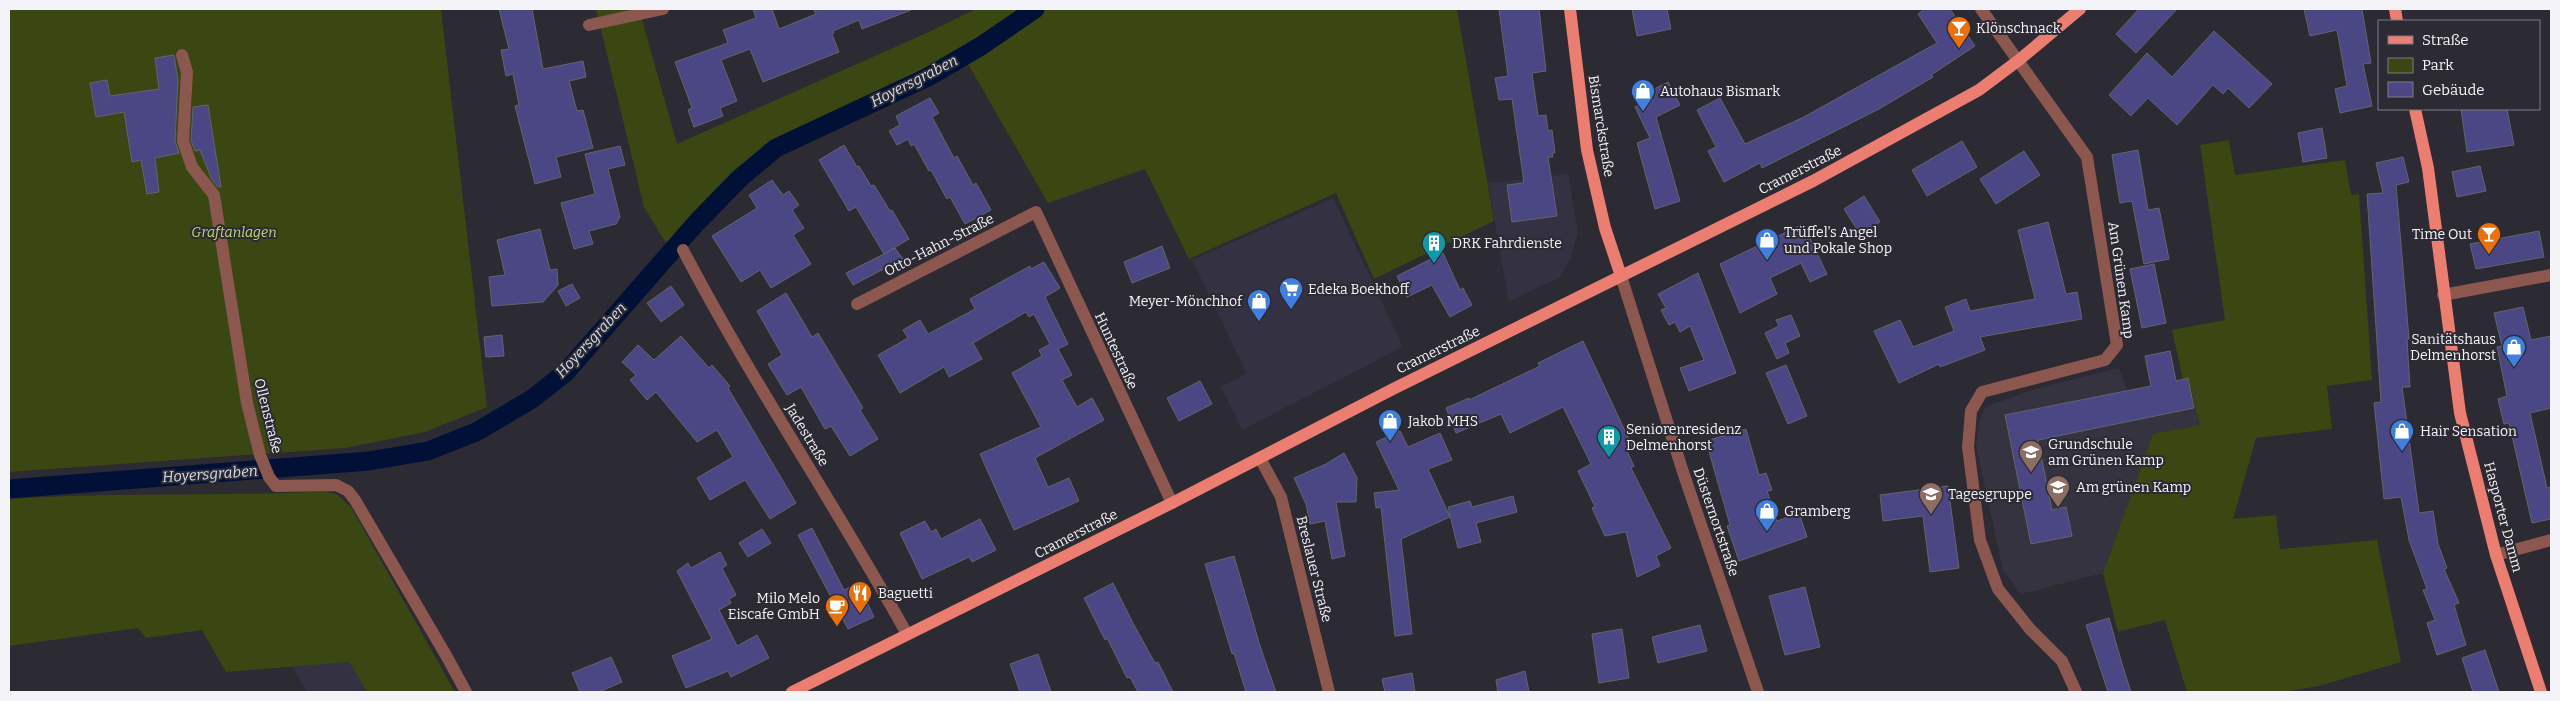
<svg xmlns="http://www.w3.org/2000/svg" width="2560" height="701" font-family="Bitter,serif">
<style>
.commercial{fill:#333142}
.built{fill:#363340}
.green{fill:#3a4713}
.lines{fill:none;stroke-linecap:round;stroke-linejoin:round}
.canal{stroke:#001036;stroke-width:19}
.building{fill:#4b4684;stroke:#64646c}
.minor{stroke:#8c574f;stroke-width:12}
.major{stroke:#eb7e70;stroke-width:12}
.labels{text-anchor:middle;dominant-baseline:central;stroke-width:4;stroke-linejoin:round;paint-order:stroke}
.poi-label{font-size:14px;fill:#f4f3f8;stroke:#2c2a32;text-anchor:start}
.street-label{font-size:14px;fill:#f4f3f8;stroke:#2c2a32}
.park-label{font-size:14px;font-style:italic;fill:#bdda76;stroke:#2c2a32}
.water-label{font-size:15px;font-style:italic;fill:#d2ddee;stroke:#2c2a32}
</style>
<rect width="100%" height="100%" fill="#2c2a32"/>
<!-- commercial -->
<path class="commercial" d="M1568,174L1578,233L1570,260L1560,277L1509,302L1488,183Z
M1333,198L1403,347L1242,430L1221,387L1247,374L1192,260Z
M349,662L367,692H307L292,666Z"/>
<!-- built -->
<path class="built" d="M2119,368L2127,391L2188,378L2200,425L2153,434L2103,573L2021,594L2003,570L1976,446L1979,423L1985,407L2041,387Z"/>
<!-- green -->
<path class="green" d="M9,9H441L487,407L425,432L345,448L9,472Z
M596,9H639L677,144L931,31L976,9H1457L1494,221L1374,279L1336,193L1189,259L1145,169L1048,203L968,64L785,153L739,188L679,258L664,240L644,207Z
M2229,140L2235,175L2345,160L2351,195L2359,194L2372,380L2327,386L2332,429L2256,438L2233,519L2276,515L2280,549L2377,540L2401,662L2319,686L2284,692H2187L2165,620L2118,632L2103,573L2153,434L2200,425L2188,379L2183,380L2172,330L2225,320L2200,145Z
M325,491L338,495L351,507L455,692H367L349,662L226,672L202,630L146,638L138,628L9,646V499C114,492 220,497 325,491Z"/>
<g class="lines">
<!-- canal -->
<path class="canal" d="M9,489L369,461L428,451L476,432L532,399L566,372L698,221L740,178L776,148L928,77L981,46L1035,9"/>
</g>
<!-- building -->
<path class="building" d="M499,9H532L543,69L583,61L586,77L569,81L577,111L583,110L593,148L556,157L561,177L535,184L515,106L519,105L513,74L506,76L501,50L509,49Z
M753,9H772L779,29L816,14L813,9L911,10L862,29L859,20L833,31L834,33L832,34L839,52L763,82L750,49L721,60L737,101L720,108L723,116L694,127L688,110L692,108L675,62L728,43L723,30L756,18Z
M1499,9H1539L1546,71L1532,73L1538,116L1546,115L1548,131L1552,130L1555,153H1552L1553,157H1548L1557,216L1512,222L1507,185L1524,183L1512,99L1499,100L1495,78L1508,76Z
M1632,9H1667L1671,29L1637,36Z
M1925,9H1950L1975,46L1931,75L1933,77L1879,109L1762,168L1760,163L1724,182L1708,151L1716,147L1697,110L1720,98L1745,144L1802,118L1937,43L1918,14Z
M2139,9H2177L2136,53L2116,34Z
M2304,9H2362L2371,63L2363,64L2372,106L2340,113L2335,89L2347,86L2337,30L2310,36Z
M2214,31L2272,84L2249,108L2228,88L2223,94L2213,85L2177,125L2148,98L2131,116L2109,95L2147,53L2172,77Z
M174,55L178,80L175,141L179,153L155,158L159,192L147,194L141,160L132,162L124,112L96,117L90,83L107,80L110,96L159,89L155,58Z
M1668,82L1680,105L1656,117L1680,201L1655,209L1637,143L1650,138L1635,107L1640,105L1637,98Z
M930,98L939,113L932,117L954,158L957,156L973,185L976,183L991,210L965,224L950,197L947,199L931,170L929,171L914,144L911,146L908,139L897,145L889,131L900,125L896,116Z
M208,105L221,187H218L212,180L200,150L195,151L191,140L193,107Z
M2461,109H2507L2514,145L2467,152Z
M2322,128L2327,158L2303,162L2298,133Z
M1962,141L1977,167L1927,196L1912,170Z
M844,145L857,167L859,166L871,186L874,185L890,211L892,210L909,239L884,254L895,248L903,259L853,285L846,273L884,254L856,207L849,211L819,160Z
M620,146L625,165L608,169L620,217L616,224L589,231L593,244L574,249L561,203L595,194L585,154Z
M2138,150L2148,210L2159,208L2169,259L2144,264L2132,201L2120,203L2112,155Z
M2024,151L2040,175L1996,204L1980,179Z
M2403,157L2409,182L2396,185L2409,339H2407L2410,387H2402L2407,423L2419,513L2433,511L2438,544L2447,568L2444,569L2459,603L2454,605L2466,645L2437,655L2427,623L2435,620L2423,590L2427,589L2409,540L2401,497L2384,499L2374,403L2381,402L2367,194L2383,193L2376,163Z
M2480,166L2486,191L2457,197L2452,172Z
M772,180L783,195L789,191L799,205L792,210L804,228L793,235L811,264L771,288L760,270L741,282L712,236L757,208L749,195Z
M1864,196L1880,222L1860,234L1844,209Z
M2048,222L2066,294L2077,292L2082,319L1980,337L1985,350L1940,367L1939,364L1899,383L1874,331L1900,320L1913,347L1954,331L1945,307L1966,299L1970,311L2035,299L2018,230Z
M1803,224L1827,274L1810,282L1801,263L1770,278L1777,294L1740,313L1720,264Z
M540,229L550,270L557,269L558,285L543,302L492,306L489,277L505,275L497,240Z
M2539,231L2544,257L2476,269L2470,244Z
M1162,246L1170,268L1132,283L1124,262Z
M1443,253L1460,290L1463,288L1472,305L1450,317L1432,285L1407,297L1397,276Z
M1044,262L1060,288L1045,297L1068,344L1058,349L1072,375L1062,380L1077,407L1092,398L1104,420L1035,458L1048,487L1069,478L1079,501L1014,530L980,454L1041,427L1012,373L1042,356L1039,350L1050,344L1034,314L1029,317L1026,312L973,343L982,359L949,377L944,367L900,393L878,355L908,338L903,330L920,320L928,334L975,309L970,299L1030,266L1031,269Z
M2154,264L2166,323L2142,328L2130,269Z
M1698,273L1736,373L1689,391L1680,368L1704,360L1690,326L1680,332L1675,322L1669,325L1661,310L1666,308L1658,294Z
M572,284L580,298L566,306L558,291Z
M671,286L684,305L661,322L647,303Z
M786,293L812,337L818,333L863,408L860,410L878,439L850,456L831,426L825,429L801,387L787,395L768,364L782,355L757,311Z
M2523,307L2531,340L2551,336V408L2530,413L2547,488L2551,487V519L2532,523L2509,423L2504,424L2498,399L2507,396L2497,347L2502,346L2494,313Z
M1791,315L1800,336L1785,343L1789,353L1777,359L1765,333L1779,326L1776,320Z
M502,335L504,356L486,357L484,337Z
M681,336L709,368L712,365L730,386L728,388L796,503L770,519L745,480L710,500L697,478L733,457L717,430L697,442L656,392L647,400L630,380L636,375L622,362L638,345L654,360Z
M1583,341L1633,448L1627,451L1634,466L1631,468L1671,548L1656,556L1660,566L1637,577L1626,532L1605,536L1592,508L1595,507L1578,471L1591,464L1563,407L1510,433L1501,414L1456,433L1446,408L1469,398V400L1540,366L1538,363Z
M2170,351L2176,381L2188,378L2194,408L2038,440L2052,510L2066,507L2072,536L2031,544L2005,415L2151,386L2145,356Z
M1786,365L1807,416L1788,424L1766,373Z
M1200,381L1212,404L1179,421L1167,398Z
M1746,429L1759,475L1766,473L1772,490L1767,491L1777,521L1799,513L1807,537L1739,561L1727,526L1730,525L1706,441Z
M1400,431L1408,447L1440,433L1452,460L1428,469L1450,517L1401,539L1412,634L1395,636L1381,507L1376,508L1374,493L1399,490L1376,442Z
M1344,453L1357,478L1356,502H1336L1345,556L1332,559L1325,521L1310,524L1306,504L1294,478L1326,464Z
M1948,486L1959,568L1930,572L1923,516L1883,521L1880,495Z
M1513,496L1517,512L1476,523L1481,542L1458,548L1448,507L1470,501L1472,507Z
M980,519L996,550L972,562L969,557L922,579L900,533L925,521L931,532L936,529L941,539Z
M812,528L844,590L858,583L874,617L848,629L798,535Z
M762,529L771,543L748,557L739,543Z
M720,552L727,565L722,568L736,595L729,599L731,603L719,610L737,646L757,635L769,658L731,677L728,671L686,688L672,656L712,639L677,571L688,563L691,568Z
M1234,556L1260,646L1276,692H1246L1234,653L1232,654L1205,564Z
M1113,583L1134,625L1155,663L1158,662L1173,692H1138L1130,677L1127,678L1107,638L1105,640L1084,598Z
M1805,587L1820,647L1785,655L1769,596Z
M2109,618L2122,664L2131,692H2108L2086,625Z
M1700,625L1707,651L1658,663L1652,637Z
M1622,629L1629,678L1599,683L1592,634Z
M2485,650L2499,692H2473L2462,658Z
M1038,654L1051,692H1020L1010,664Z
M611,657L622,682L599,692H580L572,673Z
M1525,671L1529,692H1498L1496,680Z
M1412,673L1415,692H1385L1382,679Z"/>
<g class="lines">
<!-- minor -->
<path class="minor" d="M1981,9L2087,157L2117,345L2105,360L1982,392L1971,411L1968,447L1980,540L1998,589L2030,629L2062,661L2076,692
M589,25L663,9
M182,55L187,72L183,141L192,167L214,195L247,403L260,455L269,477L276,486L336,485L348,491L355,500L447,657L466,692
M683,250C752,382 835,504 907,634
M1621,276L1683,472L1758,692
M2443,295L2551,275
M857,304L1036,212L1172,503
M1260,458L1281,497L1329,692
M2496,555L2551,540"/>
<!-- major -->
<path class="major" d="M1570,9L1587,150L1605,228L1621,276
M2395,9L2397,21
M2415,109L2428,168L2460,413L2496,555L2541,692
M792,692L1172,503L1393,389L1813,181L1979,90L2019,60L2080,9"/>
</g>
<!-- icons -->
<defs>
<g id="bar-pin" transform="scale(1.25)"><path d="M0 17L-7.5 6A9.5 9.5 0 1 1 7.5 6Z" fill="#e8710a" stroke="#2c2a32"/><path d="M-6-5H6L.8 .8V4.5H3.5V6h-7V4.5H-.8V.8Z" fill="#fff"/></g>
<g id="shop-pin" transform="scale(1.25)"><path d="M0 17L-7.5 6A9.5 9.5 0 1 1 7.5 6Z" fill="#3f7fe0" stroke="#2c2a32"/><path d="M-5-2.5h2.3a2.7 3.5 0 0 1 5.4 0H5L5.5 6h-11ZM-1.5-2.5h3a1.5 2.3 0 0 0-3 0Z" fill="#fff"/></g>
<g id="building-pin" transform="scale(1.25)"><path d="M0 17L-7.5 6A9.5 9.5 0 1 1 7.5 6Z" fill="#0f9aa8" stroke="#2c2a32"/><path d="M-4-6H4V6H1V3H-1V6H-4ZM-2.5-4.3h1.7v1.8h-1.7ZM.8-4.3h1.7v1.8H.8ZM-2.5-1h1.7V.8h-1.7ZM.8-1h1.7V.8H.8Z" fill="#fff"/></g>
<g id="supermarket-pin" transform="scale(1.25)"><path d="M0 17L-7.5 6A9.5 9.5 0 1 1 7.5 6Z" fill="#3f7fe0" stroke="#2c2a32"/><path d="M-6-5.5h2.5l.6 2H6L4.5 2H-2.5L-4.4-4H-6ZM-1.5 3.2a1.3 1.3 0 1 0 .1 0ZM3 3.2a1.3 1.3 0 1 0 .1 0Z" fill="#fff"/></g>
<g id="school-pin" transform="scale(1.25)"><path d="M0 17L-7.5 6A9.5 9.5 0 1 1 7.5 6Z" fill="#8d6e63" stroke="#2c2a32"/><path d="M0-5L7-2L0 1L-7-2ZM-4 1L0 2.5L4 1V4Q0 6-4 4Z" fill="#fff"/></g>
<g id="restaurant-pin" transform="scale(1.25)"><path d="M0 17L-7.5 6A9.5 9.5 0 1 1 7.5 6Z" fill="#e8710a" stroke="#2c2a32"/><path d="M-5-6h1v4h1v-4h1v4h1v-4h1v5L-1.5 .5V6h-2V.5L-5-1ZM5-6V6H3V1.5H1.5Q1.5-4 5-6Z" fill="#fff"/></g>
<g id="cafe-pin" transform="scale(1.25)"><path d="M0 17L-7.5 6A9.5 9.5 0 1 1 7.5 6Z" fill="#e8710a" stroke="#2c2a32"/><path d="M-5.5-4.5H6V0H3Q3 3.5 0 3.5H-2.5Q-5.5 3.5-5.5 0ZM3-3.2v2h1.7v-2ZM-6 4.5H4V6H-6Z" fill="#fff"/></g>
</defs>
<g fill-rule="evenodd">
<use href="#bar-pin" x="1959" y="28"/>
<use href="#shop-pin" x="1643" y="91"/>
<use href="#bar-pin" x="2489" y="234"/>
<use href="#shop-pin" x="1767" y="240"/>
<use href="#building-pin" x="1434" y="243"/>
<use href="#supermarket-pin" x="1291" y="289"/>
<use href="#shop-pin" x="1259" y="301"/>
<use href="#shop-pin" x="2514" y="347"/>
<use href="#shop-pin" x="1390" y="421"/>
<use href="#shop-pin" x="2402" y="431"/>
<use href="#building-pin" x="1609" y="437"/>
<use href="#school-pin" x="2031" y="452"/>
<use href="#school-pin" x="2058" y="487"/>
<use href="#school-pin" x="1931" y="494"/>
<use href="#shop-pin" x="1767" y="511"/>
<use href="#restaurant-pin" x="860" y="593"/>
<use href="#cafe-pin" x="837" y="606"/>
</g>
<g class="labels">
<!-- poi labels -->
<g class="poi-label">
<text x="1976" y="28">Klönschnack</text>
<text x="1660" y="91">Autohaus Bismark</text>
<text x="1784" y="232">Trüffel's Angel<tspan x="1784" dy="16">und Pokale Shop</tspan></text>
<text x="2472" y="234" text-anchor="end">Time Out</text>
<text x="1452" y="243">DRK Fahrdienste</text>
<text x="1308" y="289">Edeka Boekhoff</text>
<text x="1242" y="301" text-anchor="end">Meyer-Mönchhof</text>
<text x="2496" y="339" text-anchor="end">Sanitätshaus<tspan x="2496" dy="16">Delmenhorst</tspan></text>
<text x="1408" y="421">Jakob MHS</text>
<text x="1626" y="429">Seniorenresidenz<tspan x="1626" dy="16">Delmenhorst</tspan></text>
<text x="2420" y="431">Hair Sensation</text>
<text x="2048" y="444">Grundschule<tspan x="2048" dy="16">am Grünen Kamp</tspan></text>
<text x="2076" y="487">Am grünen Kamp</text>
<text x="1948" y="494">Tagesgruppe</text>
<text x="1784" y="511">Gramberg</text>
<text x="878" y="593">Baguetti</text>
<text x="820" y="598" text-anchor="end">Milo Melo<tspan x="820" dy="16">Eiscafe GmbH</tspan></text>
</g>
<!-- street labels -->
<g class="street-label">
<text transform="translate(1601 126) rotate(81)">Bismarckstraße</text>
<text transform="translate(1800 170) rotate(-27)">Cramerstraße</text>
<text transform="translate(939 245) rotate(-27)">Otto-Hahn-Straße</text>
<text transform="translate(2121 280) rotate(82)">Am Grünen Kamp</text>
<text transform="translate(1438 350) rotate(-26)">Cramerstraße</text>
<text transform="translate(1116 351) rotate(65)">Huntestraße</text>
<text transform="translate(268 416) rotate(76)">Ollenstraße</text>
<text transform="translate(807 435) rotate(59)">Jadestraße</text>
<text transform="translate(2503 517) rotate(75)">Hasporter Damm</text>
<text transform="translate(1716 522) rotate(71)">Düsternortstraße</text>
<text transform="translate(1076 534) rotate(-27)">Cramerstraße</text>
<text transform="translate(1314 569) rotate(76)">Breslauer Straße</text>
</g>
<!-- park labels -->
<g class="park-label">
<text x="234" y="232">Graftanlagen</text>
</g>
<!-- water labels -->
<g class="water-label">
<text transform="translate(914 81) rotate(-27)">Hoyersgraben</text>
<text transform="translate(591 340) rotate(-47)">Hoyersgraben</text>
<text transform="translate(210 474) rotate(-4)">Hoyersgraben</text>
</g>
</g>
<!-- border -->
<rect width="2560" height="701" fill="none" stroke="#f4f3f8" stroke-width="20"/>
<!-- legend -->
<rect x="2378" y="20" width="162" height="90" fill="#2c2a32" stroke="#7c7a81"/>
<rect x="2388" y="36" width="25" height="8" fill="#eb7e70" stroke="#7c7a81"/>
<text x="2422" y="45" font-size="15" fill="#f4f3f8">Straße</text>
<rect x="2388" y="58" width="25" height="15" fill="#3a4713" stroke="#7c7a81"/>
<text x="2422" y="70" font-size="15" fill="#f4f3f8">Park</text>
<rect x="2388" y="82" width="25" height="15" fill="#4b4684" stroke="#7c7a81"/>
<text x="2422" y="95" font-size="15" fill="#f4f3f8">Gebäude</text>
</svg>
